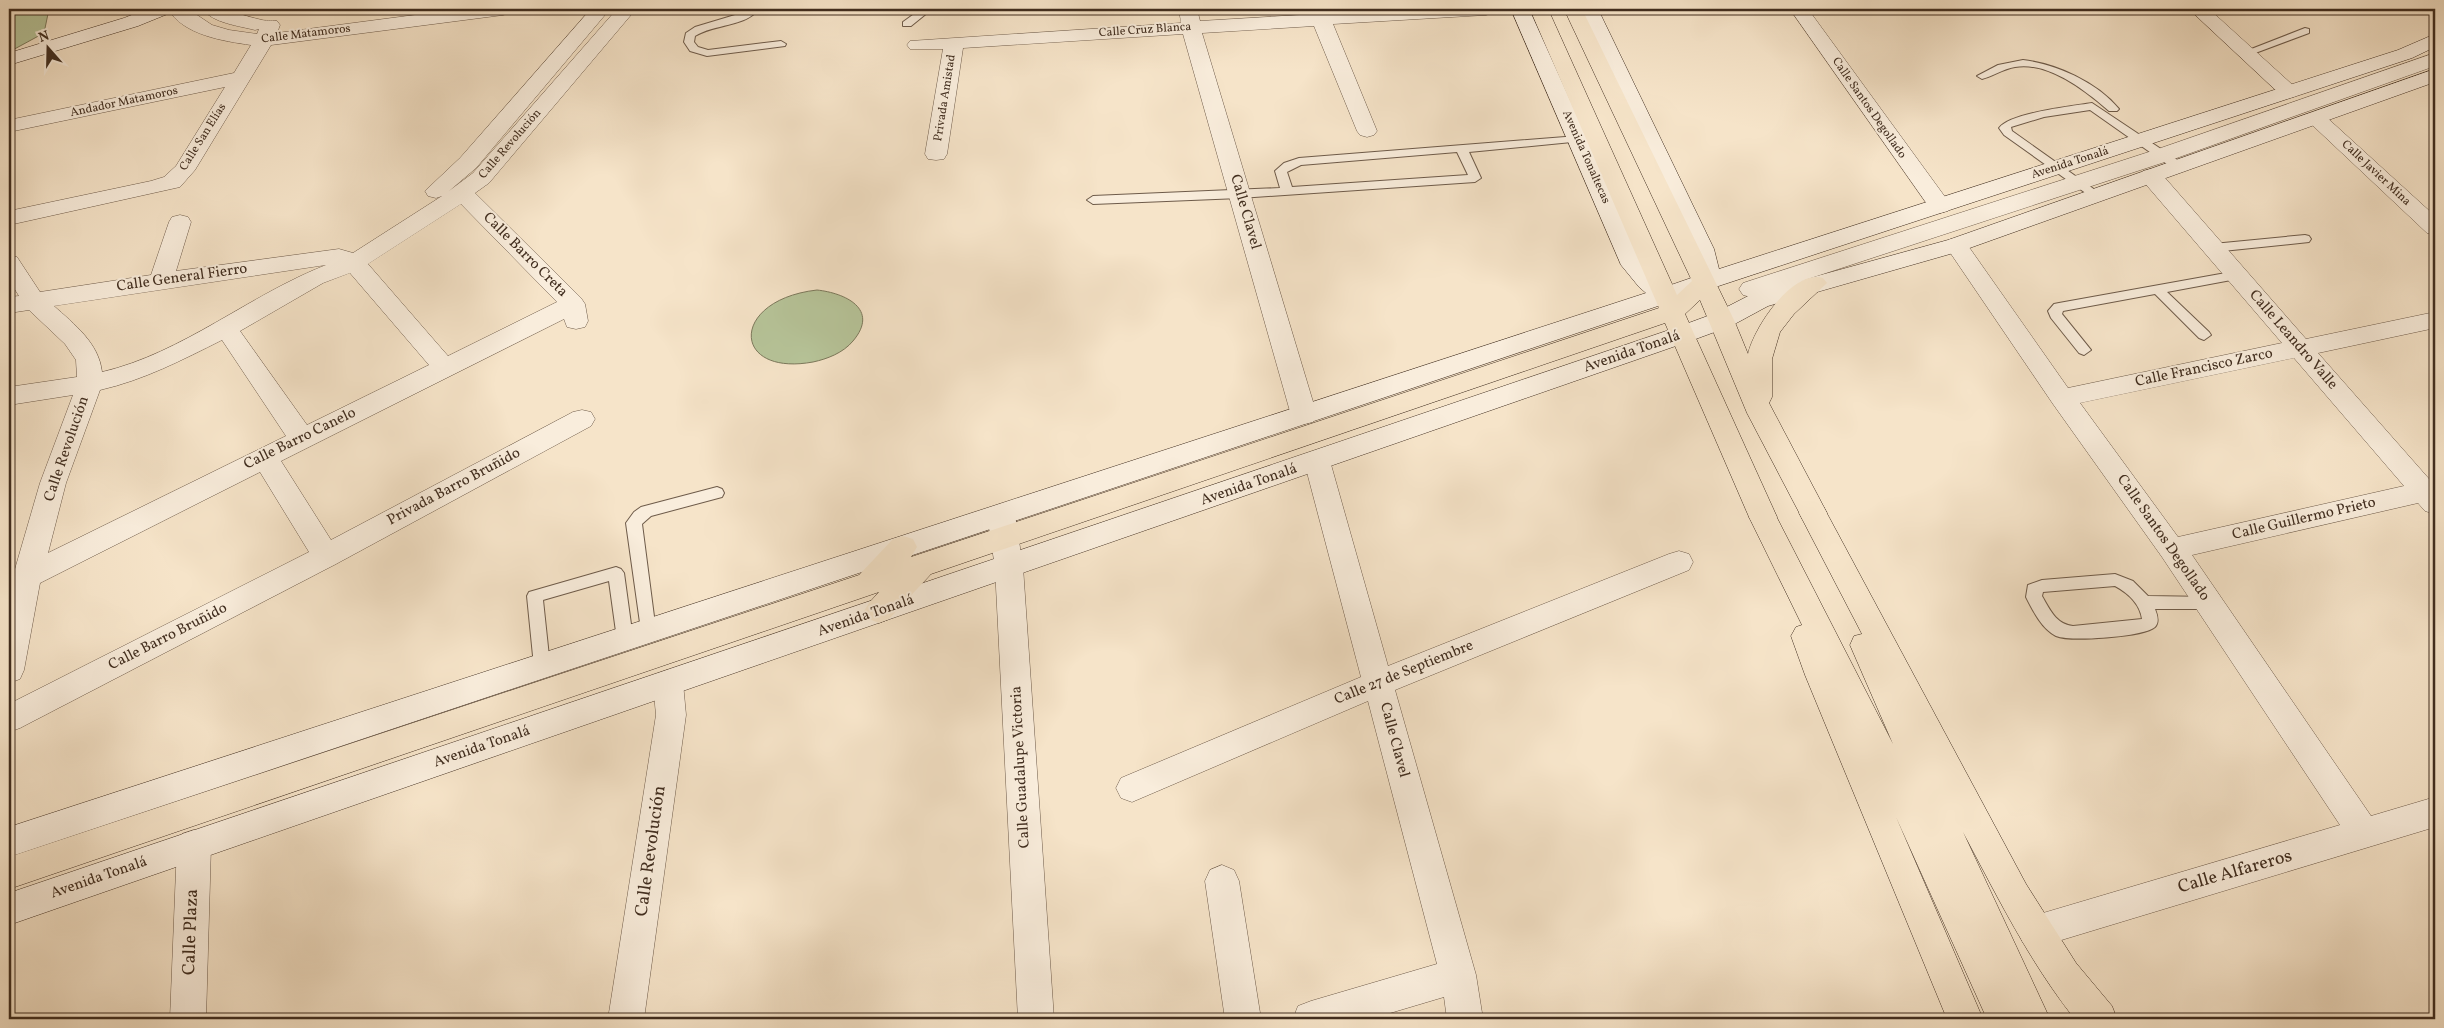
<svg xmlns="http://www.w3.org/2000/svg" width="2444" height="1028" font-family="Vollkorn,serif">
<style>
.green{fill:#b7c59a;stroke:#7c795c}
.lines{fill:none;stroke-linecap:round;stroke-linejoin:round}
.lane-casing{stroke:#6e5b4a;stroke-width:2}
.street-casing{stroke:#6e5b4a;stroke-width:1}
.secondary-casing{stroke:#402d1f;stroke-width:1}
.primary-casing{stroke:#402d1f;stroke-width:1}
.highway-casing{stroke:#402d1f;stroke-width:1}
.lane{fill:#f9eddc;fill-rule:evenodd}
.street{fill:#f9eddc;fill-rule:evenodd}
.secondary{fill:#f9eddc;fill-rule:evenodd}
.primary{fill:#f6e4c9;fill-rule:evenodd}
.highway{fill:#f6e4c9;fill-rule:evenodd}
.labels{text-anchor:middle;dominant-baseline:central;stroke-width:4;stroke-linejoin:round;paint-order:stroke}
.far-street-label{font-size:12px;fill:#402d1f;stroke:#f9eddc}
.street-label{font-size:15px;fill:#402d1f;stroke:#f9eddc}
.near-street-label{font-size:18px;fill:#402d1f;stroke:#f9eddc}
</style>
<rect width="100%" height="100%" fill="#f6e4c9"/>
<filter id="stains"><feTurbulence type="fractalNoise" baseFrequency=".004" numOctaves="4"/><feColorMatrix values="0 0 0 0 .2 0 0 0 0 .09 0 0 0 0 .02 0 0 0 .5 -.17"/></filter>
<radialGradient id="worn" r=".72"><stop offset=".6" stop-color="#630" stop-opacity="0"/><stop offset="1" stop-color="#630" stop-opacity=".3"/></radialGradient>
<!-- green -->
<path class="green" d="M9,9H49L44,33L9,52Z
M817,290C845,293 880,309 853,341C843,353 827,359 813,362C731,377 729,300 817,290Z"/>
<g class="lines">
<!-- lane casing -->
<g class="lane-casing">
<path id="lane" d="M748,9H759C745,27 714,24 695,36L694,42L698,47L708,50L781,41L786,44L785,46L707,56L690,51L684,42L686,33L695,27L745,12Z
M921,9H932L911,26H903V22Z
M2305,28L2309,29V33L2250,55H2242L2241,53Z
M2023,60C2056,64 2097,82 2119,109L2117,111H2109C2086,91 2048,61 2015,67C2003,69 1993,76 1982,79L1977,76L1998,65Z
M2092,103L2182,163L2184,166L2182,169H2174L2090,110L2044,117L2011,127L2012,131L2098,192L2100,195L2098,198L2094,199L2004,135L1999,128C2010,113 2072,106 2092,103Z
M1578,136L1584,139L1582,141L1469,152L1481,178L1475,182L1240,198L1093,204L1087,200L1093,196L1280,188L1275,171L1284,163L1299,158ZM1457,152L1468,175L1292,187L1287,172L1301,165Z
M2305,235L2309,236L2311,239L2309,242L2213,252L2207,248L2213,244Z
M2237,271L2243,275L2242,278L2167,292L2209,332L2211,335L2204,340L2199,338L2155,294L2063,311L2062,314L2091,350L2084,355L2079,353L2051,318L2048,311L2054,304L2059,303Z
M717,487L722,489L724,493L722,497L651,516L642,524L656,632L654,637L648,639L642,637L626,523L634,512L641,507Z
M616,567L621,569L624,573L633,639L631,644L625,646L619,644L617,639L609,581L543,600L550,666L548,671L542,673L536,671L534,666L527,596L529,592Z
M2115,574L2133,581L2148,596L2209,597L2215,598L2217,603L2215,608L2209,609H2155C2157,614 2160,622 2155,627C2144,637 2070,642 2056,636C2042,629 2033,611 2026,597L2028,585L2042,580ZM2115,586C2128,593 2140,604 2142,619L2073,626C2056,624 2050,610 2042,596L2043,592Z"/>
</g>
<!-- street casing -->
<g class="street-casing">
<path id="street" d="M168,9H188L212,25L229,30L257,34L259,29L255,30C240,26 212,23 203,9C226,8 240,15 262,20C265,21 271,20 277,21L280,25L277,33L461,9H512L510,13L503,15L271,45L195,170L180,187L9,225V211L151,181L164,177L176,166L225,87L9,132V120L234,73L251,45C223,41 183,35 168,9Z
M591,9H610L476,168L449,191L473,173L617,9H636L489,183L475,193L581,298L585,304L588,321L585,327L576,329L567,327L564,319L281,461L331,540L573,412L582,410L591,412L595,419L591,426L336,564L20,728L9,732V704L309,552L260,472L40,583L24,670L20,679L9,683V596L13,576L40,483L73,395L9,405V387L77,377L76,360L65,344L29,310L9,313V297L19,296L9,280V255L17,257L40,292L151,275L169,222L172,217L180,215L188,217L191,222L176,271L339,249L353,253L442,196L436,198L428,196L425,191L460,158ZM461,204L557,302L448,356L368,264ZM326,265C249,295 183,353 102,372C99,343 74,324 54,306ZM350,273L429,365L307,425L240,331L323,283ZM222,340L286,436L48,553L66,483L100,390C144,380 182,360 222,340Z
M1179,9H1197L1200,21L1400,9H1495L1493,13L1486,15L1333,24L1377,131L1374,135L1367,137L1360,135L1357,131L1314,26L1202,33L1317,415L1313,422L1304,424L1295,422L1291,415L1183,34L963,48L947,154L944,159L936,160L928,159L925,154L943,49H910L907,45L910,41L1181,23Z
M1790,9H1808L1948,201L1951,206L1948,211L1940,213L1932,211Z
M2189,9H2209L2296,88L2299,92L2296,96L2289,98L2282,96Z
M2435,53V66L2171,160L1759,295L1751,297L1743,295L1739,289L1743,283L2155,150Z
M2316,112L2323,114L2435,216V235L2427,233L2309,122L2306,118L2309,114Z
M2151,169L2159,171L2306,339L2435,312V328L2318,353L2430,480L2435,479V514L2425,511L2418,503L2192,555L2371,816L2435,797V827L2035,948L2023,943L2018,931L2023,919L2340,825L2162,557L2053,404L1945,245L1948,240L1956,238L1964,240L2068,388L2282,343L2143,181L2140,176L2143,171ZM2294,358L2404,486L2178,537L2080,403Z
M1317,451L1326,454L1330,461L1388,666L1669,554L1679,551L1689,554L1693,562L1689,570L1395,690L1476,975L1483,1019H1447L1444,997L1370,1019H1293L1298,1006L1311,1001L1437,964L1368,701L1132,802L1121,798L1116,788L1121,778L1361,677L1304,461L1308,454Z
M1001,504L1011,508L1015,515L1023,567L1054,1019H1018L995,567L987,515L991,508Z
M668,670L679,674L683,683L686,715L644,1019H608L656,715L653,683L657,674Z
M194,830L206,834L211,845L206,1019H170L177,845L182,834Z
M1222,865L1234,870L1239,881L1261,1019H1225L1205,881L1210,870Z"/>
</g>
<!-- secondary casing -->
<g class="secondary-casing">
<path id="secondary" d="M147,9H172L170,13L138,26L9,65V53L124,18Z
M1511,9H1529L1643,262L1655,277L1668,286L1694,277L1696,267L1692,249L1580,9H1598L1714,249L1719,269L2398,50L2435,34V47L2412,58L1673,301L9,857V827L1646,293L1639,287L1621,265Z
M2435,69V82L1964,250L1768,306L1731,326L1693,340L9,925V893L1675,328L1713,314L1752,294L1948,240Z"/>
</g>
<!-- primary casing -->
<g class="primary-casing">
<path id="primary" d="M1530,9H1548L1677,295L1692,281L1564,9H1582L1734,320L1748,354C1754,327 1793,269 1823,278L1827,283L1794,314L1780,332L1772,359V397L1769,403L1827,513L1823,520L1813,524L1803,520L1747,413L1700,300L1685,314L1777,517L1773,524L1763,528L1753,524L1749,517L1665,323L931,574L889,619L879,623L869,619L864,611L869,603L879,592L9,889V857L859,575L893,539L903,536L913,539L917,547L911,557L1659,308Z"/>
</g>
<!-- highway casing -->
<g class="highway-casing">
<path id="highway" d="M1813,502L1823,506L2026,884L2076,963L2112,1006L2117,1019L2074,1018C2029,961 1997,896 1963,832L2050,1019H1987L1896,817L1983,1019H1947L1805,675L1791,636L1796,627L1802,625L1749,517L1753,510L1763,506L1773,510L1893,744L1850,645L1854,636L1862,634L1799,513L1803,506Z"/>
</g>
<!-- lane -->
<use href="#lane" class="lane"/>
<!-- street -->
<use href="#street" class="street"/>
<!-- secondary -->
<use href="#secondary" class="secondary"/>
<!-- primary -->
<use href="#primary" class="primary"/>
<!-- highway -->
<use href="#highway" class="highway"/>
</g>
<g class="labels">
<!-- far-street labels -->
<g class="far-street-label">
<text transform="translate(1145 30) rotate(-4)">Calle Cruz Blanca</text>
<text transform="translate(306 34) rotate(-7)">Calle Matamoros</text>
<text transform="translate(945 98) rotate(-81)">Privada Amistad</text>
<text transform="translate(124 102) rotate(-12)">Andador Matamoros</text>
<text transform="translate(1869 108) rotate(55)">Calle Santos Degollado</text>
<text transform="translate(203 137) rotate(-58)">Calle San Elías</text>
<text transform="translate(510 144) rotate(-49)">Calle Revolución</text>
<text transform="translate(1586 157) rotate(66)">Avenida Tonaltecas</text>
<text transform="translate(2070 163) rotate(-18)">Avenida Tonalá</text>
<text transform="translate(2376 173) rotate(43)">Calle Javier Mina</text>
</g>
<!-- street labels -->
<g class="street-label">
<text transform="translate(1245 212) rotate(74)">Calle Clavel</text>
<text transform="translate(525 255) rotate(45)">Calle Barro Creta</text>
<text transform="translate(182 278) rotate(-8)">Calle General Fierro</text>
<text transform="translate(2293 340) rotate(49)">Calle Leandro Valle</text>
<text transform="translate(1632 352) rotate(-19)">Avenida Tonalá</text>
<text transform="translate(2204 368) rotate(-12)">Calle Francisco Zarco</text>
<text transform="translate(300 439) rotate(-26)">Calle Barro Canelo</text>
<text transform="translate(67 449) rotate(-71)">Calle Revolución</text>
<text transform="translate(1249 485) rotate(-19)">Avenida Tonalá</text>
<text transform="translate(454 487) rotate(-28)">Privada Barro Bruñido</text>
<text transform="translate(2304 519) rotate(-13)">Calle Guillermo Prieto</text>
<text transform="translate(2163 538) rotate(55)">Calle Santos Degollado</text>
<text transform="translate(866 616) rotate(-19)">Avenida Tonalá</text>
<text transform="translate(168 637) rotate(-27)">Calle Barro Bruñido</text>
<text transform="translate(1404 673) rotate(-22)">Calle 27 de Septiembre</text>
<text transform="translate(1394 740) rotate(75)">Calle Clavel</text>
<text transform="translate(482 747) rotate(-19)">Avenida Tonalá</text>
<text transform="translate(1021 767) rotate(-93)">Calle Guadalupe Victoria</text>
<text transform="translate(99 878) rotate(-19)">Avenida Tonalá</text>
</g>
<!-- near-street labels -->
<g class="near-street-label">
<text transform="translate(651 851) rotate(-82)">Calle Revolución</text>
<text transform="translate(2235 872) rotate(-16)">Calle Alfareros</text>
<text transform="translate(191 932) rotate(-88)">Calle Plaza</text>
</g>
</g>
<!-- margin -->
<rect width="2444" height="1028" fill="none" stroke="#f6e4c9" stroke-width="30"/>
<rect x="10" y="10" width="2424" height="1008" fill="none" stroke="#402d1f" stroke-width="2.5"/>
<rect x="15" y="15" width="2414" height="998" fill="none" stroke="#402d1f"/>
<!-- north arrow -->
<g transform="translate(48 48) rotate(340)" stroke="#f9eddc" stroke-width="4" paint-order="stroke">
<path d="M0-4L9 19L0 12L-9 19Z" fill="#402d1f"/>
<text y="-8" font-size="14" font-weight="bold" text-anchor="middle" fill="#402d1f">N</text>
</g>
<rect width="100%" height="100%" filter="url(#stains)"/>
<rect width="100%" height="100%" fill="url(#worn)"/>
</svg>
